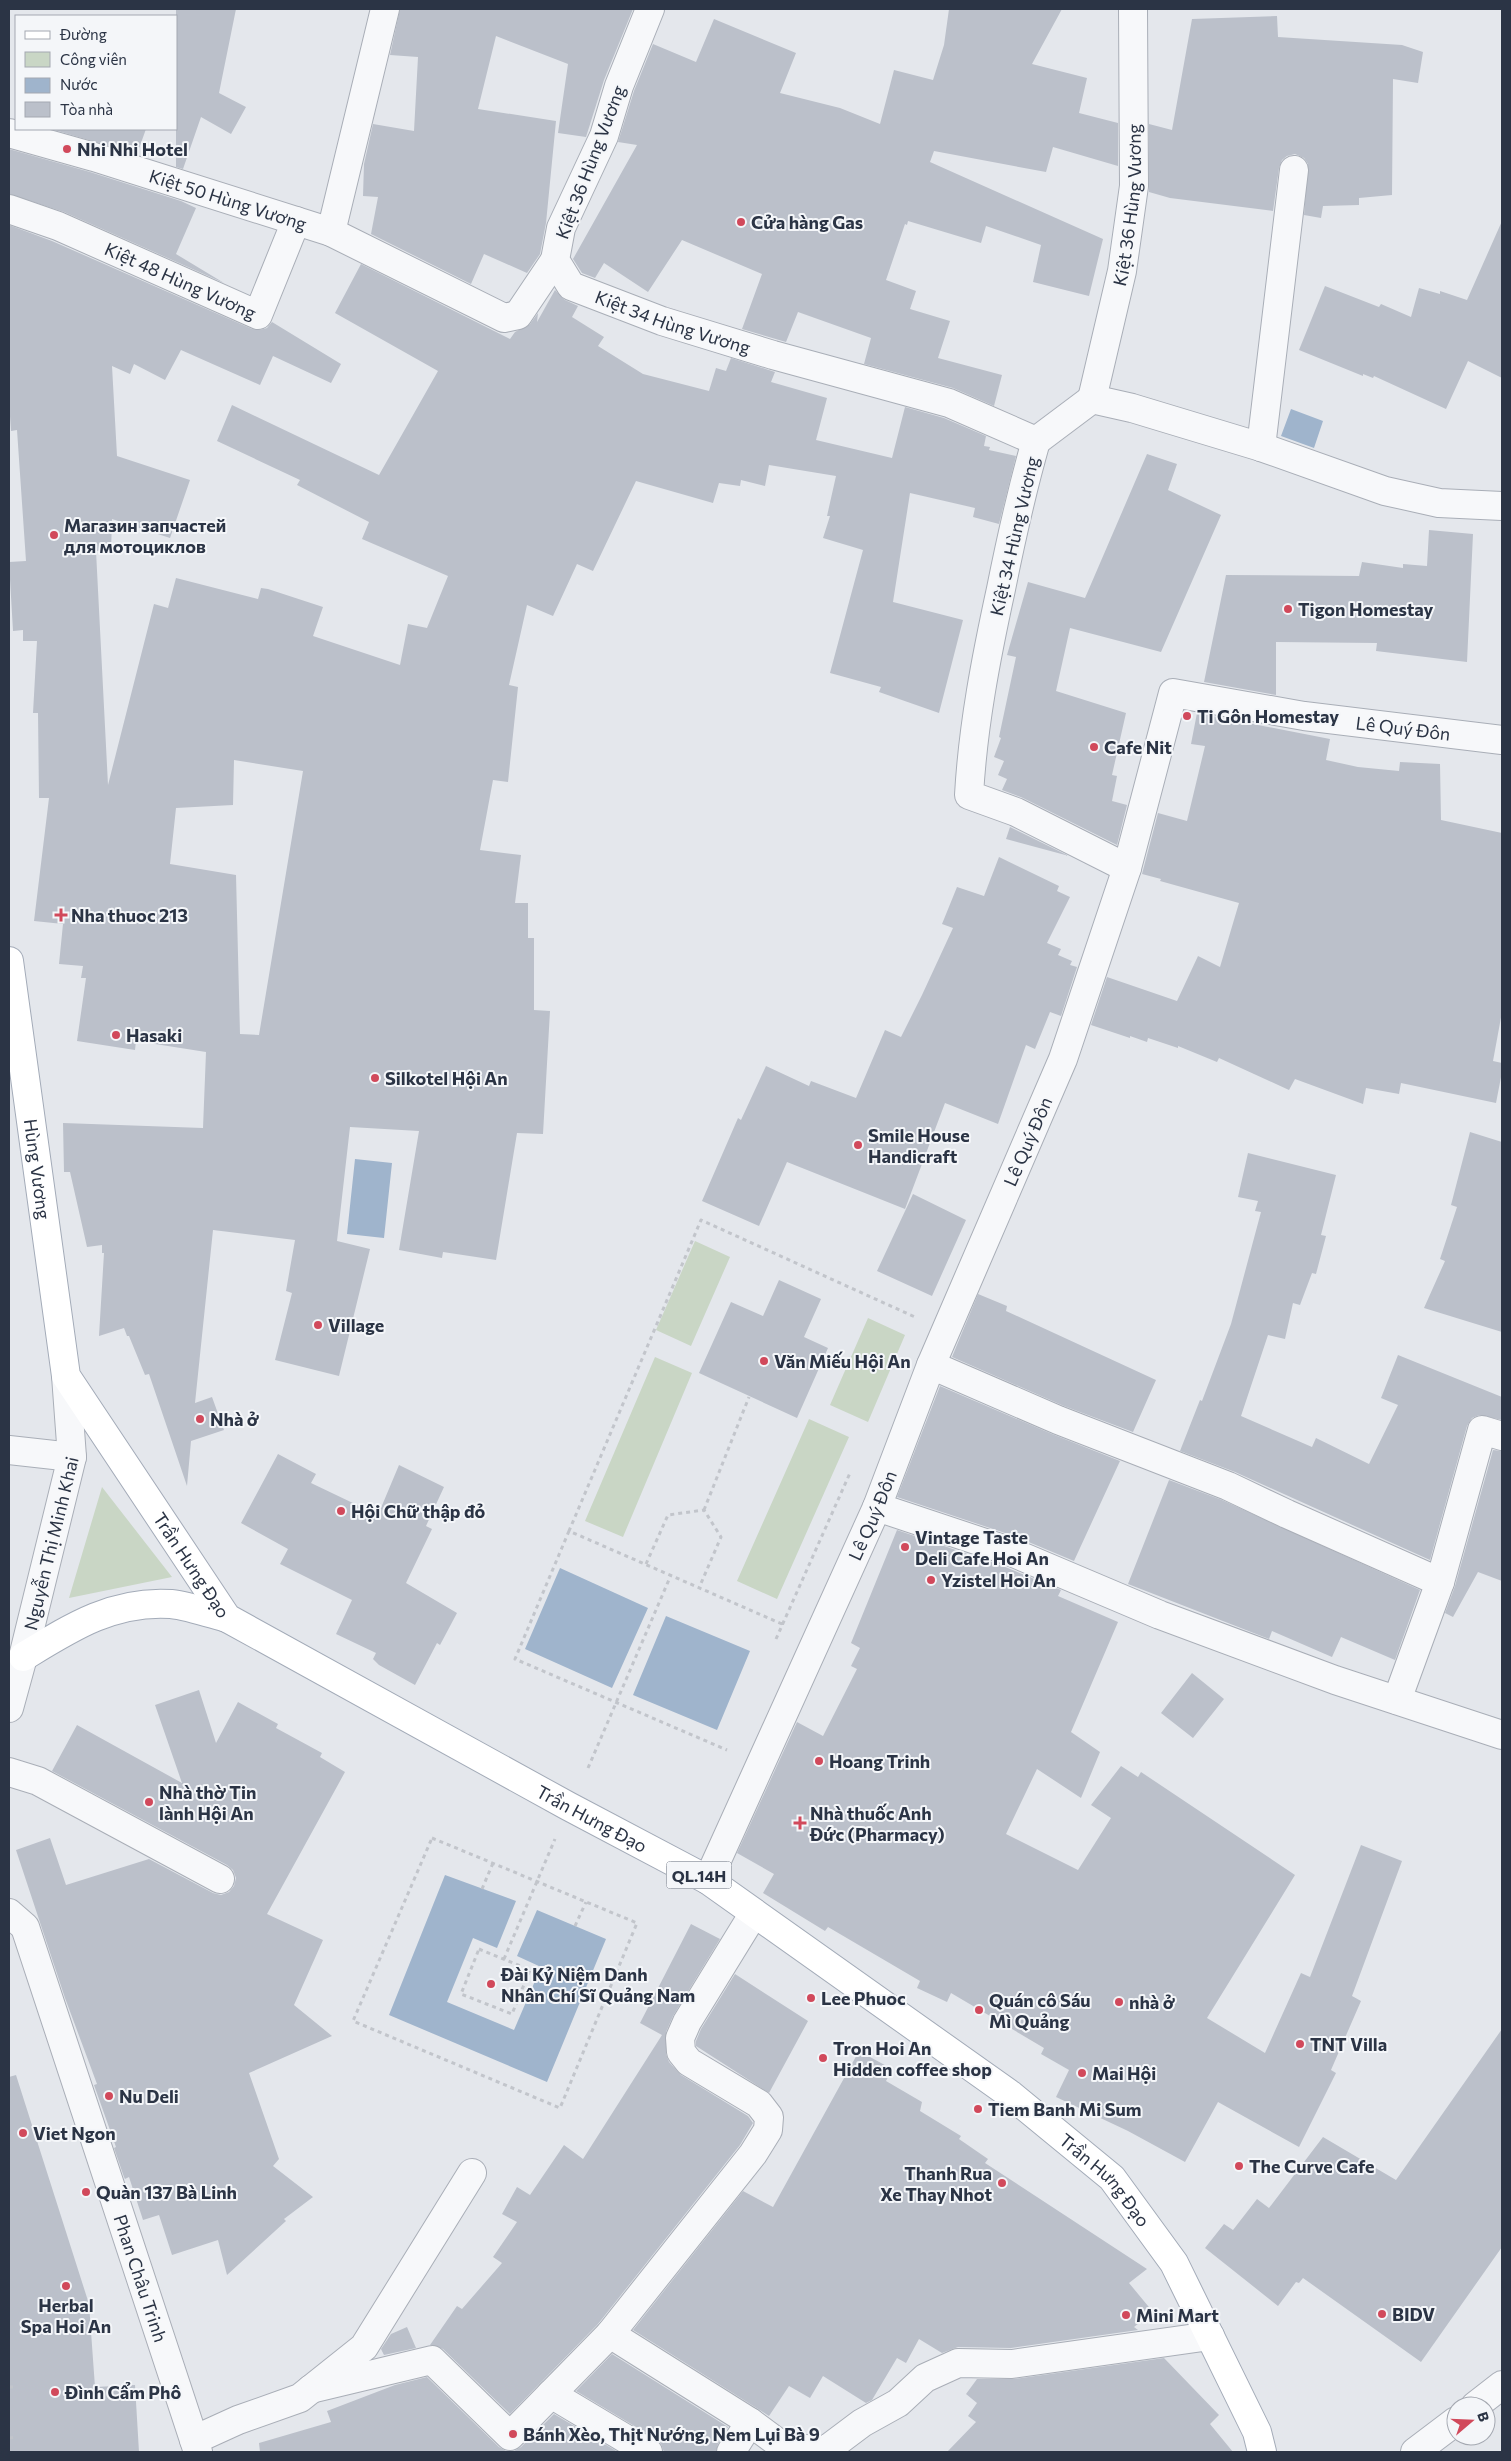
<svg xmlns="http://www.w3.org/2000/svg" width="1511" height="2461" font-family="Commissioner,sans-serif">
<style>
.green{fill:#c9d6c5}
.water{fill:#9fb4cc}
.building{fill:#bbc0ca;fill-rule:evenodd}
.lines{fill:none;stroke-linecap:round;stroke-linejoin:round}
.minor-casing{stroke:#a9aeb7;stroke-width:30}
.major-casing{stroke:#a3abb8;stroke-width:30}
.path{stroke:#c2c5cb;stroke-width:3;stroke-dasharray:4 4;stroke-linecap:butt}
.minor{stroke:#f7f8fa;stroke-width:28}
.major{stroke:#fff;stroke-width:28}
.poi-dot{fill:#d1495b;stroke:#f4f6f9;stroke-width:2}
.labels{text-anchor:middle;dominant-baseline:central;stroke-width:4;stroke-linejoin:round;paint-order:stroke}
.shield{fill:#f4f6f9;stroke:#676e7b;stroke-width:1}
.shield-label{font-size:16px;font-weight:bold;fill:#2b3445}
.poi-label{font-size:18px;font-weight:bold;fill:#2b3445;stroke:#f4f6f9;text-anchor:start}
.street-label{font-size:18px;fill:#2b3445;stroke:#f4f6f9}
</style>
<rect width="100%" height="100%" fill="#e4e7ec"/>
<!-- green -->
<path class="green" d="M695,1241L730,1257L691,1346L656,1330Z
M868,1318L905,1335L868,1422L830,1405Z
M655,1357L692,1373L623,1537L585,1521Z
M809,1419L849,1437L777,1599L737,1581Z
M102,1487L172,1577L69,1598Z"/>
<!-- water -->
<path class="water" d="M1291,409L1323,421L1314,448L1281,436Z
M355,1159L392,1163L384,1238L347,1234Z
M560,1568L648,1608L612,1688L525,1649Z
M666,1616L750,1651L717,1730L633,1695Z
M445,1875L516,1901L497,1948L473,1938L447,2002L514,2030L541,1967L517,1956L537,1910L606,1939L547,2082L389,2015Z"/>
<!-- building -->
<path class="building" d="M176,9H236L219,93L246,107L231,134L201,117L183,169L176,167Z
M400,9H633L604,80L586,137L558,133L568,64L496,36L478,109L556,121L546,223L540,254L527,273L484,254L471,284L371,234L378,197L363,196L364,164L373,124L414,131L418,57L390,55Z
M949,9H1062L1032,64L1087,78L1079,113L1118,123V166L1053,147L1046,172L934,151L930,162L1103,239L1089,296L1033,282L1041,245L986,226L981,243L908,221L907,225L905,224L886,280L916,291L910,309L950,321L938,358L1002,375L994,406L953,388L864,364L871,338L798,312L786,342L742,329L762,274L682,240L648,292L604,263L595,278L582,273L573,259L637,145L618,142L634,91L653,44L696,62L714,19L796,53L780,93L840,108L880,124L894,70L933,80L944,45Z
M1277,16L1278,37L1402,45L1423,52L1418,83L1393,79L1392,195L1359,198V205L1323,206L1321,218L1304,215L1308,164L1304,158L1295,154L1287,156L1282,160L1279,168L1273,211L1170,198L1149,192V124L1172,130L1192,19Z
M51,129H146L137,154Z
M9,149L90,172L181,201L196,208L176,254L224,283L64,212L9,194Z
M1502,221V378L1468,361L1446,409L1374,376L1373,378L1363,374V376L1299,350L1325,286L1379,307L1381,304L1411,317L1419,288L1440,294V291L1467,300Z
M9,225L52,241L252,329L260,330L267,328L272,322L341,364L331,383L273,356L260,385L181,350L165,380L134,364L130,374L112,366L117,456L190,480L170,538L112,519L111,551H96L108,785L154,604L168,608L176,578L258,599L261,588L268,589L323,607L313,636L400,665L408,624L427,628L448,576L362,539L369,522L297,485L300,480L217,441L232,405L379,475L438,371L335,313L361,264L510,339L515,332L530,324L538,313L537,322L555,290L565,300L578,306L572,317L604,337L598,346L643,374L709,391L716,368L726,371L731,358L775,372L771,382L827,398L816,440L892,458L905,407L944,418L986,436L984,446L990,447L989,450L1016,456L999,524L973,517L975,508L910,493L893,602L963,620L939,713L879,692L881,687L830,673L863,550L823,538L830,516H827L836,476L769,465L765,486L741,480L740,486L719,483L713,503L636,481L593,571L577,564L553,616L527,605L509,685L518,687L508,782L493,780L480,850L521,855L515,903H528V938H534V1010L550,1011L543,1134L517,1133L496,1260L443,1252L442,1258L399,1250L419,1131L350,1127L337,1241L370,1249L339,1376L275,1360L292,1293L286,1291L295,1240L213,1230L195,1403L212,1397L224,1430L191,1441L187,1486L149,1374L145,1375L129,1336H127L124,1328L99,1336L104,1253H102V1245L87,1247L70,1172H64L63,1123L203,1128L206,1052L136,1041L135,1050L77,1041L86,978H81L83,966L59,964L63,924L34,921L49,798H39L38,713H33L37,641H23V630L13,631L9,562L26,561L17,430L11,431L9,402ZM234,760L303,771L259,1035L240,1034L236,875L170,864L176,808L233,805Z
M1147,454L1177,464L1168,490L1221,515L1161,652L1070,628L1056,691L1126,713L1112,775L1117,776L1112,801L1127,805L1117,845L1023,798L1002,790L1007,779L998,775L1004,761L994,757L1001,738L999,737L1016,657L1007,655L1028,582L1085,598Z
M1429,530L1473,534L1467,662L1376,651L1377,643L1276,642V695L1204,682L1226,575L1359,576L1362,562L1403,568V564L1427,566Z
M1197,713L1330,739L1326,760L1358,767L1399,771L1400,762L1440,764L1441,820L1502,833V1012L1493,1061L1502,1063V1072L1496,1103L1401,1083L1399,1094L1366,1088L1363,1104L1295,1079L1289,1090L1219,1058L1217,1062L1178,1046V1048L1148,1038L1147,1042L1130,1036V1038L1091,1025L1107,977L1177,1001L1198,956L1220,967L1239,903L1160,881L1161,879L1142,874L1158,813L1187,821L1205,746L1191,744Z
M1010,827L1069,856L1006,839Z
M999,857L1059,886L1057,891L1070,897L1047,943L1061,949L1058,955L1072,961L1070,965L1077,967L1061,1016L1050,1012L1035,1049L1026,1045L998,1124L945,1103L905,1209L787,1162L759,1226L702,1201L738,1118L741,1120L766,1066L809,1086L811,1081L856,1098L885,1030L901,1037L922,995L953,928L942,924L957,887L984,896Z
M1470,1132L1502,1142V1332L1424,1308L1445,1261L1440,1259L1457,1207L1451,1205Z
M1248,1153L1336,1175L1321,1235L1326,1236L1316,1274L1312,1273L1300,1305L1293,1303L1285,1339L1268,1335L1241,1416L1312,1447L1316,1438L1369,1464L1398,1405L1381,1398L1398,1355L1502,1397V1420L1479,1415L1472,1418L1467,1426L1430,1560L1235,1472L1180,1451L1200,1400L1202,1401L1231,1324L1261,1212L1255,1211L1258,1201L1238,1197Z
M913,1194L966,1220L932,1296L877,1271Z
M779,1280L821,1299L804,1337L828,1348L797,1418L699,1373L731,1302L763,1316Z
M978,1294L1007,1306L1006,1311L1156,1380L1133,1432L1064,1406L952,1357Z
M940,1386L1052,1434L1120,1461L1074,1561L1014,1536L897,1497Z
M1493,1450L1502,1451V1581L1478,1572L1453,1617L1445,1613L1455,1586Z
M278,1454L316,1474L311,1483L378,1515L399,1465L444,1487L426,1526L432,1529L406,1583L457,1613L440,1645L437,1643L415,1685L379,1665L373,1659L376,1653L336,1634L352,1600L280,1564L288,1549L241,1523Z
M1169,1480L1222,1500L1420,1590L1395,1660L1341,1637L1332,1657L1272,1631L1269,1639L1128,1584Z
M897,1530L1003,1566L1061,1590L1058,1596L1118,1622L1071,1732L1100,1752L1081,1798L1037,1769L1006,1834L1078,1870L1111,1818L1091,1805L1121,1766L1138,1777L1141,1772L1295,1875L1207,2018L1265,2053L1301,1973L1310,1977L1361,1845L1402,1861L1352,1996L1361,2001L1331,2070L1336,2073L1299,2147L1218,2102L1185,2162L1128,2131L1056,2097L1069,2070L1041,2054L1044,2048L951,1993L947,2002L917,1988L920,1981L828,1927L825,1931L763,1893L774,1874L737,1853L797,1722L823,1736L857,1669L851,1666L860,1648L851,1643Z
M1192,1673L1224,1699L1193,1738L1161,1713Z
M199,1690L216,1743L238,1702L278,1724L276,1728L322,1753L320,1757L345,1772L267,1914L323,1940L294,2005L332,2036L249,2073L279,2159L273,2166L313,2197L284,2219L286,2221L227,2275L218,2240L172,2255L159,2215L143,2220L129,2177L125,2179L124,2177L114,2148L116,2147L94,2085L97,2084L65,1998L16,1850L50,1838L66,1885L149,1859L213,1893L221,1895L229,1892L234,1886L236,1878L233,1870L227,1865L52,1771L77,1725L182,1783L155,1705Z
M691,1924L720,1939L673,2016L666,2032V2054L669,2062L681,2075L748,2116L753,2123L740,2145L598,2324L510,2414L443,2349L430,2345L457,2306L462,2309L502,2263L493,2257L517,2222L502,2214L517,2187L530,2195L564,2145L583,2159L662,2035L640,2023Z
M735,1974L808,2021L769,2093L696,2046V2041L701,2029Z
M1502,2029V2247L1421,2362L1303,2278L1299,2283L1296,2282L1278,2306L1205,2248L1224,2224L1233,2230L1257,2199L1269,2208L1323,2137L1396,2180Z
M859,2051L892,2069L886,2081L922,2102L920,2111L961,2136L959,2139L988,2159L985,2163L1147,2269L1129,2283L1153,2312L1134,2327L1138,2330L1011,2348L958,2347L942,2353L919,2339L906,2363L897,2358L872,2400L866,2403L823,2376L810,2398L789,2386L769,2416L633,2330L743,2191L773,2207Z
M16,2075L89,2304L95,2387L135,2385L139,2452H9V2077Z
M407,2327L416,2348L384,2355L381,2349L391,2334Z
M612,2354L728,2427L718,2444L716,2452H664L661,2444L656,2439L576,2391Z
M1164,2358L1219,2415L1210,2424L1233,2452H947L976,2422L968,2416L977,2403L966,2394L977,2379H1014Z
M427,2377L499,2447L506,2451H514L521,2447L554,2414L618,2452H260L259,2443L331,2422L327,2411L395,2385Z"/>
<g class="lines">
<!-- minor casing -->
<g class="minor-casing">
<g id="minor">
<path id="s1" d="M650,9L619,86L604,136L561,228L555,260L571,286L662,321L773,355L949,403L1036,441C1022,490 1011,539 1001,589C986,658 973,725 969,795L1016,812L1127,868"/>
<path id="s2" d="M9,133L94,157L331,232L504,318L518,315L555,260"/>
<path id="s3" d="M9,209L58,226L258,315L296,221"/>
<path d="M331,232L385,9"/>
<path d="M1092,399L1132,408L1261,447L1385,491L1439,503L1502,506"/>
<path id="s4" d="M1092,399L1122,271L1134,186L1133,9"/>
<path d="M1036,441L1092,399"/>
<path d="M1261,447L1294,170"/>
<path d="M931,1365L1058,1420L1228,1486L1287,1514L1440,1582"/>
<path d="M9,1450L72,1457"/>
<path d="M877,1507L1009,1551L1160,1615L1335,1680L1502,1735"/>
<path d="M1397,1700L1440,1582L1482,1430L1502,1436"/>
<path id="s5" d="M9,1708L23,1657L72,1457L66,1376"/>
<path d="M9,1772L38,1781L220,1879"/>
<path id="s6" d="M708,1880L877,1507L931,1365L1063,1059L1127,868L1173,693L1304,716L1502,740"/>
<path id="s7" d="M9,1913L25,1927L198,2452"/>
<path d="M610,2334L750,2422L785,2448L826,2450L862,2423L898,2403L925,2378L958,2363L1012,2364L1210,2336"/>
<path d="M311,2389L432,2360L510,2436L610,2334L753,2154L768,2130L769,2117L759,2104L689,2062L681,2052L680,2038L687,2022L754,1913"/>
<path d="M551,2394L648,2452"/>
<path d="M1475,2406L1502,2385"/>
<path d="M194,2440L238,2420L300,2398L364,2347L472,2173"/>
<path d="M731,2452L750,2422"/>
<path d="M1415,2452L1456,2421"/>
</g>
</g>
<!-- major casing -->
<g class="major-casing">
<g id="major">
<path id="s8" d="M9,961L66,1376L227,1618L568,1806L708,1880L1011,2095L1112,2178L1174,2263L1257,2432L1262,2452"/>
<path d="M23,1657C70,1628 113,1600 171,1604C189,1606 209,1613 227,1618"/>
</g>
</g>
<!-- path -->
<path class="path" d="M704,1510L749,1397
M569,1531L515,1659L727,1750
M646,1564L668,1515L704,1510L721,1537L699,1588
M782,1624L569,1531L701,1220L915,1317
M776,1639L850,1473
M588,1768L671,1575
M432,1838L637,1923L560,2108L353,2021Z
M482,1889L493,1863
M575,1926L586,1902
M479,1949L530,1970L512,2014L461,1994Z
M504,1959L555,1839
M9,2387H14
M9,2438L17,2437"/>
<!-- minor -->
<use href="#minor" class="minor"/>
<!-- major -->
<use href="#major" class="major"/>
</g>
<!-- markers -->
<g class="poi-dot">
<circle cx="67" cy="149" r="5"/>
<circle cx="741" cy="222" r="5"/>
<circle cx="54" cy="535" r="5"/>
<circle cx="1288" cy="609" r="5"/>
<circle cx="1187" cy="716" r="5"/>
<circle cx="1094" cy="747" r="5"/>
<path d="M58.5 907.5h5v5h5v5h-5v5h-5v-5h-5v-5h5z"/>
<circle cx="116" cy="1035" r="5"/>
<circle cx="375" cy="1078" r="5"/>
<circle cx="858" cy="1145" r="5"/>
<circle cx="318" cy="1325" r="5"/>
<circle cx="764" cy="1361" r="5"/>
<circle cx="200" cy="1419" r="5"/>
<circle cx="341" cy="1511" r="5"/>
<circle cx="905" cy="1547" r="5"/>
<circle cx="931" cy="1580" r="5"/>
<circle cx="819" cy="1761" r="5"/>
<circle cx="149" cy="1802" r="5"/>
<path d="M797.5 1815.5h5v5h5v5h-5v5h-5v-5h-5v-5h5z"/>
<circle cx="491" cy="1984" r="5"/>
<circle cx="811" cy="1998" r="5"/>
<circle cx="1119" cy="2002" r="5"/>
<circle cx="979" cy="2010" r="5"/>
<circle cx="1300" cy="2044" r="5"/>
<circle cx="823" cy="2058" r="5"/>
<circle cx="1082" cy="2073" r="5"/>
<circle cx="109" cy="2096" r="5"/>
<circle cx="978" cy="2109" r="5"/>
<circle cx="23" cy="2133" r="5"/>
<circle cx="1239" cy="2166" r="5"/>
<circle cx="1002" cy="2183" r="5"/>
<circle cx="86" cy="2192" r="5"/>
<circle cx="66" cy="2286" r="5"/>
<circle cx="1382" cy="2314" r="5"/>
<circle cx="1126" cy="2315" r="5"/>
<circle cx="55" cy="2392" r="5"/>
<circle cx="513" cy="2434" r="5"/>
</g>
<g class="labels">
<!-- shield labels -->
<rect class="shield" x="666.5" y="1861.5" width="65" height="27" rx="4"/>
<g class="shield-label">
<text x="699" y="1875">QL.14H</text>
</g>
<!-- poi labels -->
<g class="poi-label">
<text x="77" y="149">Nhi Nhi Hotel</text>
<text x="751" y="222">Cửa hàng Gas</text>
<text x="64" y="525">Магазин запчастей<tspan x="64" dy="21">для мотоциклов</tspan></text>
<text x="1298" y="609">Tigon Homestay</text>
<text x="1197" y="716">Ti Gôn Homestay</text>
<text x="1104" y="747">Cafe Nit</text>
<text x="71" y="915">Nha thuoc 213</text>
<text x="126" y="1035">Hasaki</text>
<text x="385" y="1078">Silkotel Hội An</text>
<text x="868" y="1135">Smile House<tspan x="868" dy="21">Handicraft</tspan></text>
<text x="328" y="1325">Village</text>
<text x="774" y="1361">Văn Miếu Hội An</text>
<text x="210" y="1419">Nhà ở</text>
<text x="351" y="1511">Hội Chữ thập đỏ</text>
<text x="915" y="1537">Vintage Taste<tspan x="915" dy="21">Deli Cafe Hoi An</tspan></text>
<text x="941" y="1580">Yzistel Hoi An</text>
<text x="829" y="1761">Hoang Trinh</text>
<text x="159" y="1792">Nhà thờ Tin<tspan x="159" dy="21">lành Hội An</tspan></text>
<text x="810" y="1813">Nhà thuốc Anh<tspan x="810" dy="21">Đức (Pharmacy)</tspan></text>
<text x="501" y="1974">Đài Kỷ Niệm Danh<tspan x="501" dy="21">Nhân Chí Sĩ Quảng Nam</tspan></text>
<text x="821" y="1998">Lee Phuoc</text>
<text x="989" y="2000">Quán cô Sáu<tspan x="989" dy="21">Mì Quảng</tspan></text>
<text x="1129" y="2002">nhà ở</text>
<text x="1310" y="2044">TNT Villa</text>
<text x="833" y="2048">Tron Hoi An<tspan x="833" dy="21">Hidden coffee shop</tspan></text>
<text x="1092" y="2073">Mai Hội</text>
<text x="119" y="2096">Nu Deli</text>
<text x="988" y="2109">Tiem Banh Mi Sum</text>
<text x="33" y="2133">Viet Ngon</text>
<text x="1249" y="2166">The Curve Cafe</text>
<text x="992" y="2173" text-anchor="end">Thanh Rua<tspan x="992" dy="21">Xe Thay Nhot</tspan></text>
<text x="96" y="2192">Quàn 137 Bà Linh</text>
<text x="66" y="2305" text-anchor="middle">Herbal<tspan x="66" dy="21">Spa Hoi An</tspan></text>
<text x="1392" y="2314">BIDV</text>
<text x="1136" y="2315">Mini Mart</text>
<text x="65" y="2392">Đình Cẩm Phô</text>
<text x="523" y="2434">Bánh Xèo, Thịt Nướng, Nem Lụi Bà 9</text>
</g>
<!-- street labels -->
<g class="street-label">
<text transform="translate(590 162) rotate(-69)">Kiệt 36 Hùng Vương</text>
<text stroke="none"><textPath href="#s2" startOffset="229">Kiệt 50 Hùng Vương</textPath></text>
<text stroke="none"><textPath href="#s4" startOffset="198">Kiệt 36 Hùng Vương</textPath></text>
<text stroke="none"><textPath href="#s3" startOffset="186">Kiệt 48 Hùng Vương</textPath></text>
<text stroke="none"><textPath href="#s1" startOffset="408">Kiệt 34 Hùng Vương</textPath></text>
<text transform="translate(1014 536) rotate(-77)">Kiệt 34 Hùng Vương</text>
<text stroke="none"><textPath href="#s6" startOffset="1510">Lê Quý Đôn</textPath></text>
<text stroke="none"><textPath href="#s6" startOffset="805">Lê Quý Đôn</textPath></text>
<text stroke="none"><textPath href="#s8" startOffset="210">Hùng Vương</textPath></text>
<text stroke="none"><textPath href="#s6" startOffset="400">Lê Quý Đôn</textPath></text>
<text stroke="none"><textPath href="#s5" startOffset="170">Nguyễn Thị Minh Khai</textPath></text>
<text stroke="none"><textPath href="#s8" startOffset="646">Trần Hưng Đạo</textPath></text>
<text stroke="none"><textPath href="#s8" startOffset="1126">Trần Hưng Đạo</textPath></text>
<text stroke="none"><textPath href="#s8" startOffset="1756">Trần Hưng Đạo</textPath></text>
<text stroke="none"><textPath href="#s7" startOffset="391">Phan Châu Trinh</textPath></text>
</g>
</g>
<!-- border -->
<rect width="1511" height="2461" fill="none" stroke="#2b3445" stroke-width="20"/>
<!-- legend -->
<rect x="15" y="15" width="162" height="115" fill="#f4f6f9" stroke="#a4a8b1"/>
<rect x="25" y="31" width="25" height="8" fill="#ffffff" stroke="#a4a8b1"/>
<text x="60" y="40" font-size="15" fill="#2b3445">Đường</text>
<rect x="25" y="52" width="25" height="15" fill="#c9d6c5" stroke="#a4a8b1"/>
<text x="60" y="65" font-size="15" fill="#2b3445">Công viên</text>
<rect x="25" y="78" width="25" height="15" fill="#9fb4cc" stroke="#a4a8b1"/>
<text x="60" y="90" font-size="15" fill="#2b3445">Nước</text>
<rect x="25" y="102" width="25" height="15" fill="#bbc0ca" stroke="#a4a8b1"/>
<text x="60" y="115" font-size="15" fill="#2b3445">Tòa nhà</text>
<!-- north arrow -->
<g transform="translate(1471 2421) rotate(71)"><circle r="24" fill="#f4f6f9" stroke="#a4a8b1"/>
<path d="M0-4L9 19L0 12L-9 19Z" fill="#d1495b"/>
<text y="-8" font-size="14" font-weight="bold" text-anchor="middle" fill="#2b3445">B</text>
</g>
</svg>
